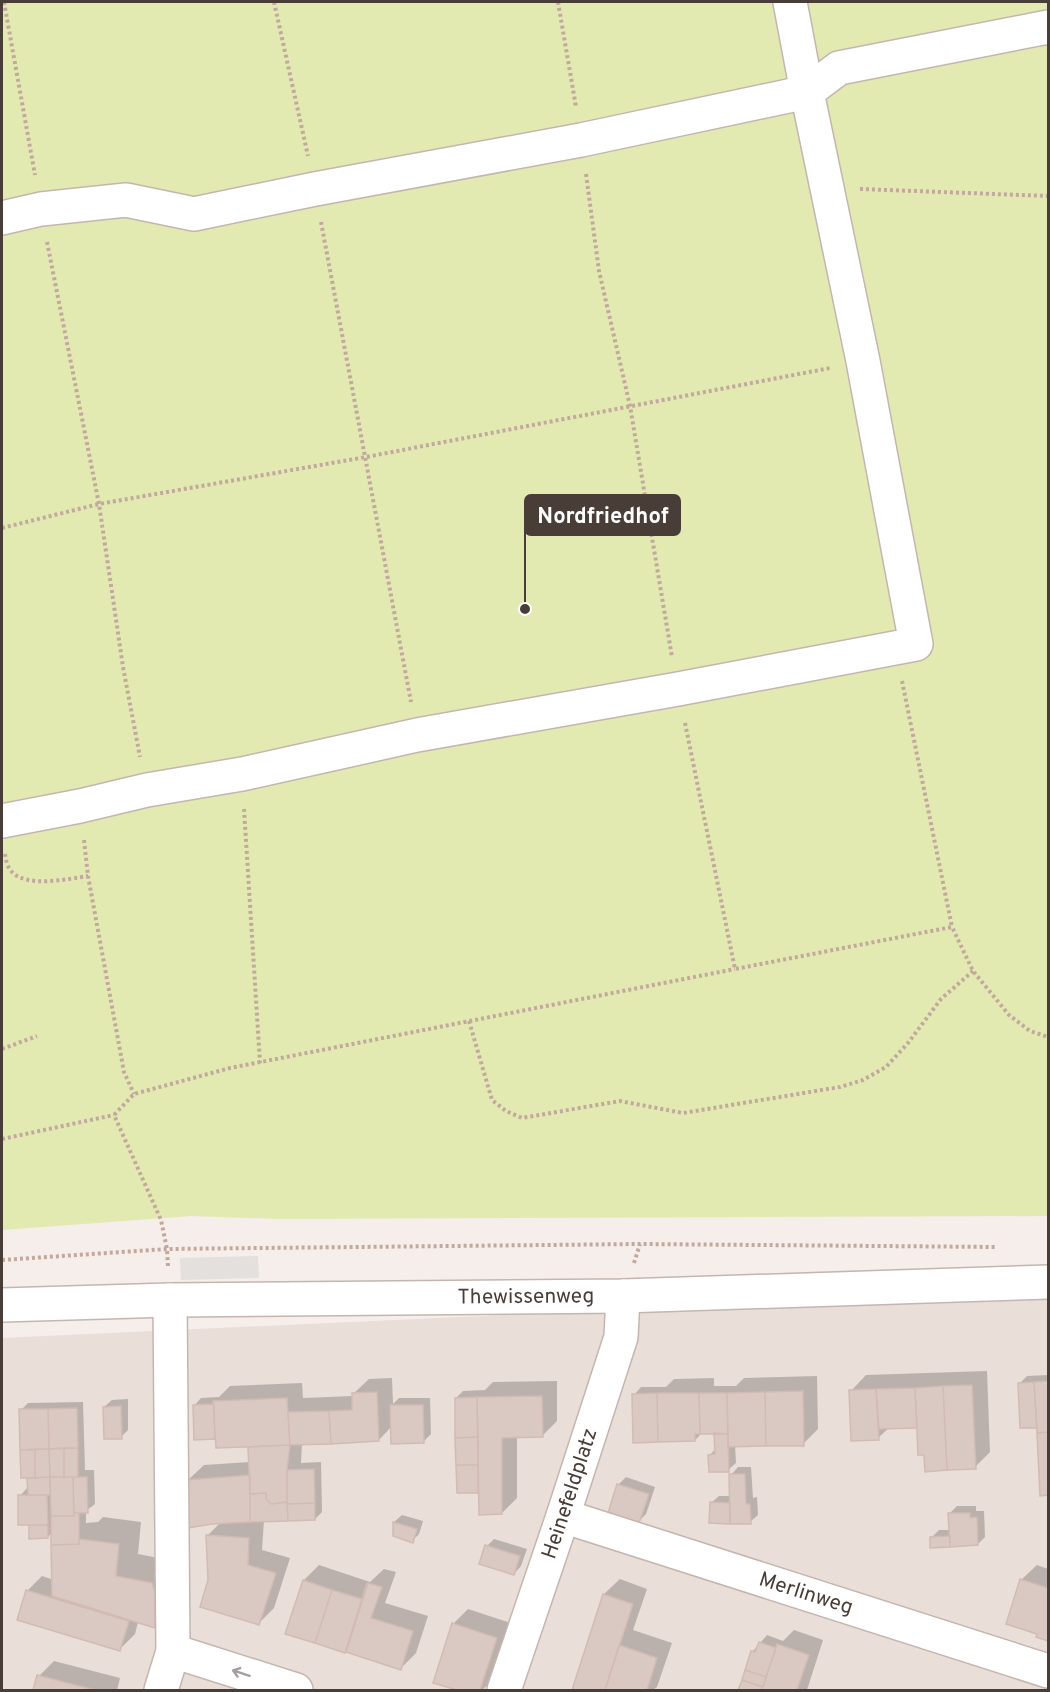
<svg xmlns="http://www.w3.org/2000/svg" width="1050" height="1692" font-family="Overpass,sans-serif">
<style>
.residential{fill:#e9ded8}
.green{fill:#e2eab2}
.parking{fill:#e4e0de}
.shadow{fill:#0003}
.building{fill:#dac9c2;stroke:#d2bbb2;stroke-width:1.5}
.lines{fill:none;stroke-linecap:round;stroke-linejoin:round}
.minor-casing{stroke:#c4b6af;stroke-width:36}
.path{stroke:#c3a99d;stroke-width:4;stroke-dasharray:3 3;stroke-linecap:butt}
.minor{stroke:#fff;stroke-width:33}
.oneway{stroke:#a49e9c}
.labels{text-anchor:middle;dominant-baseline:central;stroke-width:4.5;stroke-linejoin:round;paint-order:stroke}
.street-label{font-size:21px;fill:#493d38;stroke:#fff}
.leader{fill:none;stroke:#493d38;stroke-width:2}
.callout-dot{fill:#493d38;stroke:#fff;stroke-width:2}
.callout{fill:#493d38;stroke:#493d38;stroke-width:2}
.callout-label{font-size:22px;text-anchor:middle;font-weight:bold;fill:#fff}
</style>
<rect width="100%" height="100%" fill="#f5eeea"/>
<!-- residential -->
<path class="residential" d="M1048,1292V1690H2V1338L613,1310Z"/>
<!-- green -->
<path class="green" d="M2,2H1048V1216L280,1219L191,1216L2,1230Z"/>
<!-- parking -->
<path class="parking" d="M258,1256L259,1278L181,1280L180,1258Z"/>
<!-- shadow -->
<path class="shadow" d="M987,1371L990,1452L975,1467L926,1454L918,1427H890L878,1438L851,1391L866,1375Z
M1048,1375V1494H1041L1039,1432L1020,1383L1027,1376Z
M817,1376L818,1429L803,1444L735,1445L736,1463L728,1470L710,1455L716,1448V1432L702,1433L695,1440L634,1395L641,1387H666L674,1379L714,1378V1386H736L744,1378Z
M392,1378L393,1404L399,1398H430L431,1434L423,1442L392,1426L379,1440L302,1443L301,1463L321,1462L322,1512L315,1519L264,1520L262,1550L290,1558L274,1608L259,1623L209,1581L208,1535L221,1522L188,1480L204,1465L250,1462L249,1445L217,1435L214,1437L194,1406L201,1398L219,1397L230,1386L302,1383L303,1398L353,1396V1394L369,1379Z
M557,1381V1421L542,1436H517V1498L502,1513L480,1490L478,1492L456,1398L463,1391L485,1390L493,1382Z
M128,1399V1430L121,1437L104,1407L112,1400Z
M83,1402L85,1470H94L95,1504L86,1511V1523L98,1522L103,1517L141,1522L138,1554L174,1561L177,1605L155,1627L138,1622L135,1634L120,1649L27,1591L42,1576L54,1580L52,1532L48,1537L30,1524L20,1496L27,1488H29L21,1410L28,1403Z
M738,1467H751L753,1498L757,1497L758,1515L750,1522L711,1503L719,1496H731V1475Z
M626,1477L655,1487L646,1514L639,1521L618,1485Z
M957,1506H976V1511H984L985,1537L978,1544L931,1538L939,1530H951L950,1513Z
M402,1515L423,1521L419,1534L412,1541L394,1522Z
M494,1539L527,1549L521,1566L514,1574L487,1546Z
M319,1565L370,1582L384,1569L396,1572L385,1603L428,1616L416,1653L401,1668L287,1633L304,1580Z
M1037,1565L1048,1569V1640L1038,1636L1021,1580Z
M620,1579L647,1589L633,1630L672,1643L657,1687L653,1690H573L604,1594Z
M468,1609L511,1623L493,1680L482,1690H462L435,1682L453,1624Z
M794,1630L823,1640L807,1690H740L752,1652L760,1643L767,1635L783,1641Z
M54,1661L120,1678L117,1690H35L39,1676Z"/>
<!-- building -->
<path class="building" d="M1048,1381V1432L1037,1433L1034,1382Z
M1034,1382L1037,1428H1020L1018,1383Z
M972,1385L976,1469L947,1470L943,1386Z
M943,1386L947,1470L925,1472L924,1455H918L915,1388Z
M915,1388L917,1428L879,1429L876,1389Z
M876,1389L879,1440L851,1441L849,1390Z
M803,1391L804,1446H766L765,1392Z
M377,1392L379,1441L331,1444L329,1411L352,1410V1393Z
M765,1392L766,1446L728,1447L727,1393Z
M657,1393L658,1442L633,1443L632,1394Z
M657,1393H699L700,1434H695V1441L658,1442Z
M699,1393H727L728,1434H700Z
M542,1396L543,1437L502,1438V1514L479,1515L477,1397Z
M477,1397L478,1437L455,1438V1398Z
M287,1398L290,1445L216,1448L213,1401Z
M214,1404L215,1439L194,1440L193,1405Z
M390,1405H423L424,1443L391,1444Z
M121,1406L122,1439H104L103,1407Z
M77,1408L78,1448L49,1449L48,1409Z
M19,1409H48L49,1449L20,1450Z
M329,1411L331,1444L290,1445L288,1412Z
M1048,1432V1495L1040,1496L1037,1433Z
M714,1433L728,1434L729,1472H709L708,1455L715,1454Z
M478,1437V1465H456L455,1438Z
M290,1445L287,1470V1502L271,1504L266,1499V1493L250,1494L248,1447Z
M64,1448V1477H50L49,1449Z
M64,1448H78V1477H64Z
M35,1449H49L50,1477L35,1478Z
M35,1449V1478H21L20,1450Z
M456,1465H478V1493H457Z
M314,1469L315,1503L287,1504V1470Z
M729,1474H745L746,1504H750L751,1524H730Z
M250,1475V1522L212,1524L187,1528V1480Z
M50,1477H73L74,1516H51Z
M50,1477V1495H28L27,1478Z
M73,1477H87L88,1513H74Z
M617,1484L649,1494L639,1523L608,1513Z
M266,1493V1499L271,1504L287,1502L288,1521L250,1522V1494Z
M18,1495H47L48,1525H18Z
M710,1502L730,1503V1524L709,1523Z
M315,1503V1520L288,1521L287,1504Z
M74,1513H79V1544L51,1545V1516H74Z
M948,1513H970V1518L977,1517L978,1545L950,1547Z
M393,1522L417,1529L413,1543L393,1536Z
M29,1525H48V1538L29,1539Z
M206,1535L249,1538L248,1565L276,1573L259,1625L200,1607L208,1580Z
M950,1536V1547L930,1548V1537Z
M79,1539L119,1544L116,1576L152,1583L155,1593V1628L52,1596L51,1545L79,1544Z
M485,1545L520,1556L514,1575L479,1564Z
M1020,1579L1048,1588V1641L1036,1637L1037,1634L1006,1624Z
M303,1580L332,1590L315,1643L285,1634Z
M367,1583L345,1653L315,1643L332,1590L362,1599Z
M368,1583L382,1587L371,1618L413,1631L401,1670L346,1652Z
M26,1590L129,1621L120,1651L17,1620Z
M603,1594L633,1604L605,1690H572Z
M452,1623L497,1638L480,1690H457L433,1683Z
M759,1642L776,1648L766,1677L745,1670L751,1651L755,1652Z
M777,1644L809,1655L797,1690H762Z
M619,1645L657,1658L647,1690H605Z
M745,1670L766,1677L763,1687L742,1680Z
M37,1675L79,1686L96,1690H33Z
M742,1680L763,1687L762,1690H738Z"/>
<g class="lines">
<!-- minor casing -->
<g class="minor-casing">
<g id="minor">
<path d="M2,218L41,209L126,200L194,214L315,189L581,140L807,92L839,68L1048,27"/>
<path d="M2,821L80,806L147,790L242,774L417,735L678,689L916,644L863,361L807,92L790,2"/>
<path id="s1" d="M2,1305L170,1300L623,1296L1048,1282"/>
<path id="s2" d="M563,1516L1048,1671"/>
<path d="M173,1651L296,1690"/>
<path d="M161,1690L173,1651L170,1300"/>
<path id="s3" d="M504,1690L563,1516L621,1337L623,1296"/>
</g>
</g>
<!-- path -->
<path class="path" d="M4,2L35,175
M274,2L308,156
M558,2L576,107
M586,174L599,271L630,406L672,657
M860,189L1048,196
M321,222L411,702
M47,242L99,504L123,667L140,757
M2,528L99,504L366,457L830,368
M902,681L952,927
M685,723L735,969L952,927L973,971L1009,1015L1030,1031L1048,1037
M244,809L260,1063
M84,840L88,876L124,1072L134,1094
M5,854C6,860 7,867 12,872C27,888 68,879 88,876
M469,1021L492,1100L506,1111L522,1118L620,1101L683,1113L840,1087L863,1080L886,1067L908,1043L941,999L973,971
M2,1049L37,1036
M2,1139L114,1115
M2,1260L167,1249L640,1244L997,1247
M634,1263L640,1244
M168,1266L167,1249L161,1220L114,1115L134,1094L230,1068L735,969"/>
<!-- minor -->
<use href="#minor" class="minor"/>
</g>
<!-- one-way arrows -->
<defs><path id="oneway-shaft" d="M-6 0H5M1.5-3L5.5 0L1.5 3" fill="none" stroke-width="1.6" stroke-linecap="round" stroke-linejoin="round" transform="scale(1.5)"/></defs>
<use class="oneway" href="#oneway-shaft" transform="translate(241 1673) rotate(-162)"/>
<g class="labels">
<!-- street labels -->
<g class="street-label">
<text stroke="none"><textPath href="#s1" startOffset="524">Thewissenweg</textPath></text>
<text stroke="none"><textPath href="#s3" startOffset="207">Heinefeldplatz</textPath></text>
<text stroke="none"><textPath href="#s2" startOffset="255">Merlinweg</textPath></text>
</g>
</g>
<!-- callouts -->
<path class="leader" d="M525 609L525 515"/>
<circle class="callout-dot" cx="525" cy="609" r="6"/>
<rect class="callout" x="525" y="495" width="155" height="40" rx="6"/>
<g class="callout-label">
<text x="603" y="523">Nordfriedhof</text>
</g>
<!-- border -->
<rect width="1050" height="1692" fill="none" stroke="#493d38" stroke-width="6"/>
</svg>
